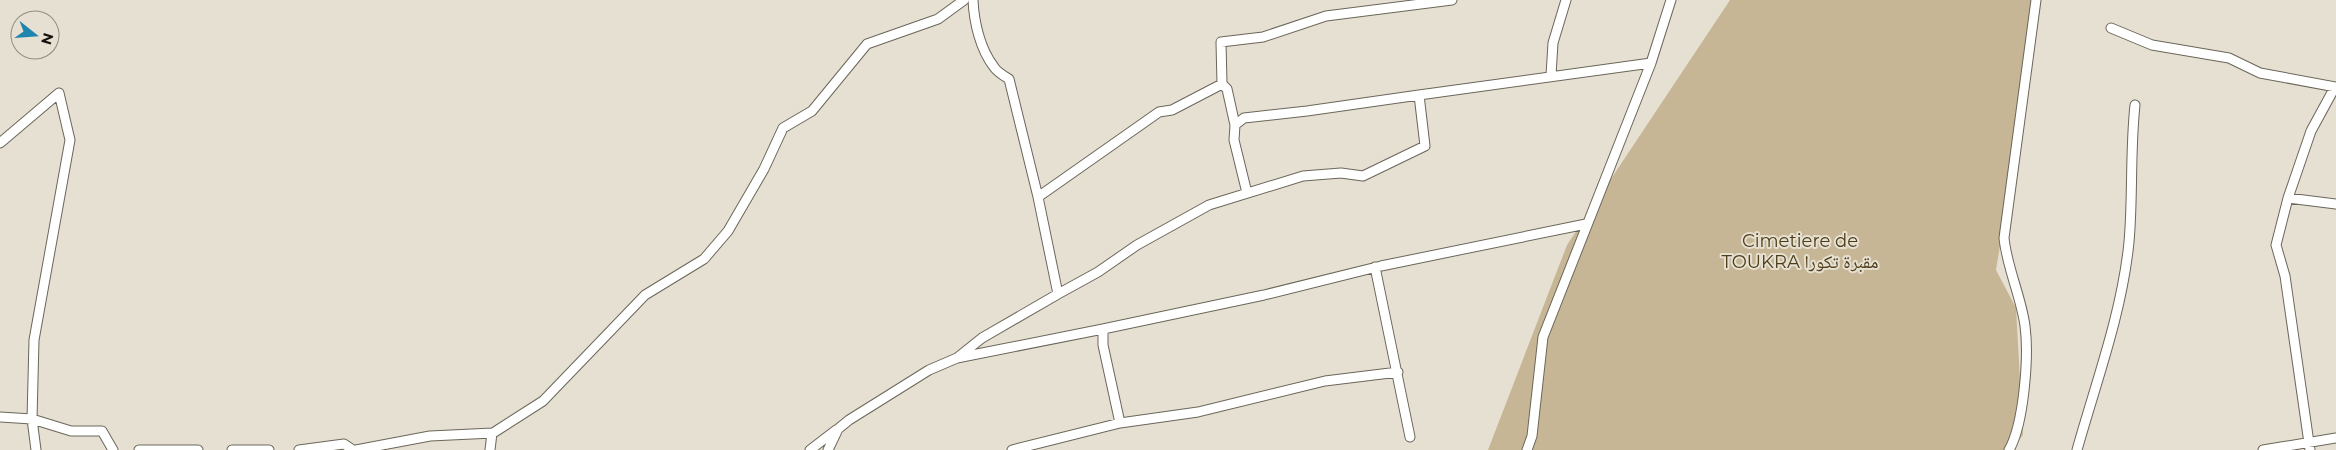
<svg xmlns="http://www.w3.org/2000/svg" width="2336" height="450" viewBox="0 0 2336 450" font-family="Montserrat,'Noto Naskh Arabic',sans-serif">
	<style>
		.green { fill: #c6b695 }
		.lines { fill: none; stroke-linecap: round; stroke-linejoin: round }
		.minor-casing { stroke: #6b665a; stroke-width: 11 }
		.minor { stroke: #fff; stroke-width: 9 }
		.labels { text-anchor: middle; dominant-baseline: central; stroke-width: 4; stroke-linejoin: round; paint-order: stroke }
		.park-label { font-size: 18px; fill: #4e3d17; stroke: #e6e0d2 }
	</style>
	<rect width="100%" height="100%" fill="#e6e0d2"/>
	<path class="green" d="M1730,0H2041L1996,270L2016,308L2023,435L2010,450H1488L1567,245Z"/>
	<g class="lines">
		<defs>
			<path id="minor" d="M973,0C974,22 980,49 994,67C997,72 1004,76 1009,79L1038,197
				M2111,28L2152,45L2229,58L2260,73L2336,87
				M1551,75L1553,43L1566,0
				M1222,84L1227,89L1235,125
				M0,143L59,93L70,140L34,340L32,419L36,450
				M1247,193L1234,140L1235,125L1244,118L1307,111L1419,95
				M2288,198L2336,204
				M1375,267L1410,437
				M1058,294L1098,272L1137,245L1209,205L1303,176L1341,173L1363,176L1425,146L1419,95L1651,63L1671,0
				M957,358L982,338L1058,294L1038,197L1159,112L1172,110L1222,84L1221,42L1263,37L1326,16L1452,0
				M0,417L32,419L71,431H102L113,450
				M1120,423L1103,345V329L1264,295L1381,266L1586,224
				M139,450H198
				M232,450H269
				M299,450L344,444L353,450
				M356,450L430,436L493,433L543,401L645,295L704,259L728,231L764,169L783,128L812,111L867,44L938,19L964,0
				M490,450L492,433
				M810,450L836,430
				M828,450L838,429L849,420L929,370L957,358L1103,329
				M1012,450L1120,423L1198,412L1325,381L1398,372
				M1527,450L1532,436L1543,337L1651,63
				M2009,450C2024,424 2029,356 2025,326C2021,296 2007,268 2004,238L2036,0
				M2077,450C2096,382 2122,313 2129,242C2133,197 2130,151 2135,105
				M2263,450L2336,438
				M2310,450L2285,276L2276,245L2288,198L2311,131L2335,87"/>
		</defs>
		<use href="#minor" class="minor-casing"/>
		<use href="#minor" class="minor"/>
	</g>
	<g class="labels">
		<g class="park-label">
			<text x="1800" y="241">Cimetiere de<tspan x="1800" dy="21">TOUKRA مقبرة تكورا</tspan></text>
		</g>
	</g>
	<g transform="translate(35 35) rotate(107)"><circle r="24" fill="#e6e0d2" stroke="#928e83"/>
	<path d="M0-4L9 19L0 12L-9 19Z" fill="#1e85ae"/>
	<text y="-8" font-size="14" font-weight="bold" text-anchor="middle" fill="#14120d">N</text>
	</g>
</svg>
